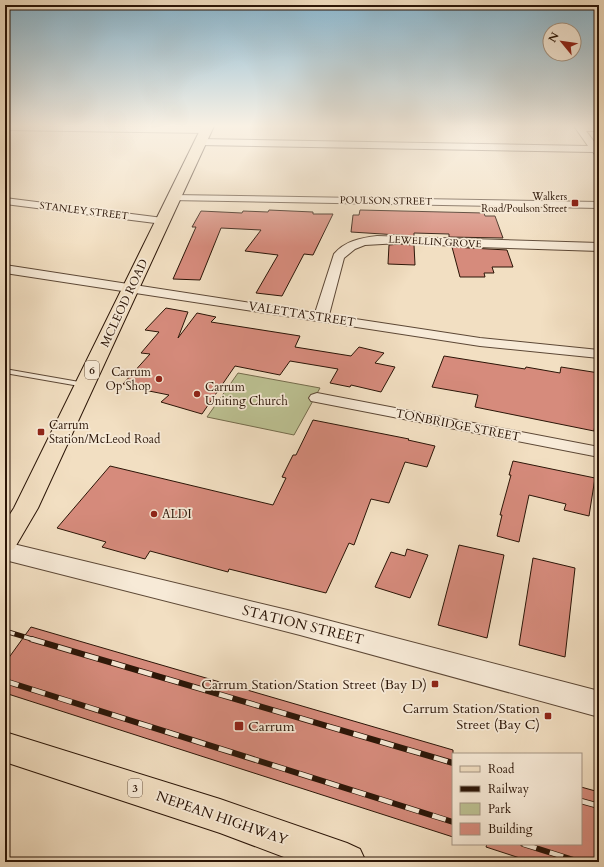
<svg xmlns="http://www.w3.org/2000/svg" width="604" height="867" viewBox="0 0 604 867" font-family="Cardo,serif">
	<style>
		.green { fill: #bcc192; stroke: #746b4c }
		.building { fill: #d68b7c; stroke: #2b1507 }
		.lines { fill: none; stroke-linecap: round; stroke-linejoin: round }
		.service-casing { stroke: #5d4836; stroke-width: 2 }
		.minor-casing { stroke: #5d4836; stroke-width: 2 }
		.tertiary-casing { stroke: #5d4836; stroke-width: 2 }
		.primary-casing { stroke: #2b1507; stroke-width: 2 }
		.trunk-casing { stroke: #2b1507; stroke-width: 2 }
		.service { fill: #f7ead7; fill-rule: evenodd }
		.minor { fill: #f7ead7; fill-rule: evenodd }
		.tertiary { fill: #f7ead7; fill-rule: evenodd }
		.primary { fill: #f2dfc2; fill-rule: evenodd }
		.trunk { fill: #f2dfc2; fill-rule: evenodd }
		.rail-far1-casing { stroke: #2b1507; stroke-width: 5 }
		.rail-casing { stroke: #2b1507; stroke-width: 6 }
		.rail-far1 { stroke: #f7ead7; stroke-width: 3.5; stroke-dasharray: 10; stroke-linecap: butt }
		.rail { stroke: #f7ead7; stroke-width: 4.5; stroke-dasharray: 14; stroke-linecap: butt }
		.poi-dot { fill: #8f2418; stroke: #f7ead7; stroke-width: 1.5 }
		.labels { text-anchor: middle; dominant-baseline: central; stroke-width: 3.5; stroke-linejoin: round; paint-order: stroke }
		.far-poi-label { font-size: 10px; fill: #2b1507; stroke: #f7ead7; text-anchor: end }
		.far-street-label { font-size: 10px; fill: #2b1507; stroke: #f7ead7 }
		.shield { fill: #f7ead7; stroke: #685545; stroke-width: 1 }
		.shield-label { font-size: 11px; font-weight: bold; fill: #2b1507 }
		.street-label { font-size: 12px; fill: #2b1507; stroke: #f7ead7 }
		.poi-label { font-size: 12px; fill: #2b1507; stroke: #f7ead7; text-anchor: start }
		.near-street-label { font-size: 14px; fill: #2b1507; stroke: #f7ead7 }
		.near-poi-label { font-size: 14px; fill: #2b1507; stroke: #f7ead7; text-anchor: end }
	</style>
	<rect width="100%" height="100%" fill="#f2dfc2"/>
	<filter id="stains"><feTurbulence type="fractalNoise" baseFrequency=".005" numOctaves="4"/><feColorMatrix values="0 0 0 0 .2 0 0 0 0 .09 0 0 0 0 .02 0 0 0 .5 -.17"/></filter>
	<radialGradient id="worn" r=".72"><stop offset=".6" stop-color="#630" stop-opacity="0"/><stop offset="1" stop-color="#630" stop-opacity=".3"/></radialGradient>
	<path class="green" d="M238,373L320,388L294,435L207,417Z"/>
	<path class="building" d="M269,210L313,212V214H333L313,255L304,254L282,296L256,293L278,255L245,251L261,230L221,228L200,280L173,279L196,227H192L201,211L242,213L243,211L268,212Z
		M360,210L484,213L485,216H495L503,238L449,237V234L414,233V236L351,232L353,215H359Z
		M400,244L414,245L415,265L388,264L389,245Z
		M452,247L507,250L513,267H492L494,273H484L485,277H460Z
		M166,308L188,312L178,338L197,313L216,317L211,322L300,336L295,347L351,356L359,347L384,353L375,363L395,367L381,392L351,385L350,387L330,383L338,369L290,361L280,375L235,366L202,414L161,402L169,395L144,390L147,388L123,384L150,354L141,353L159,332L145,330Z
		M444,356L525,369L526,367L560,373L561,367L599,373L596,406H598L594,431L475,407L478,395L432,387Z
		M313,420L409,439L408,440L435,446L427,467L405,462L389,503L371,499L354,545L349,543L326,593L229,569L228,572L150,551L145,559L102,547L106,542L57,528L110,466L273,505L286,478L282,477L293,455H296Z
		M513,461L595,478L589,516L564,510L566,504L529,495L519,542L497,536L502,515H500L511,475H509Z
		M459,545L504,555L487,638L438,625Z
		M407,549L428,555L410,598L375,587L391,552L405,556Z
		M533,558L575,568L565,657L519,645Z
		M31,627L453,750V837L5,693V663Z
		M581,787L599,792V862H532L486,847L487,844H581Z"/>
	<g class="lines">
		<defs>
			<path id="service" d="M5,369L85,383L89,385L85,387L5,373Z"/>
			<path id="minor" d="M5,126L206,127L210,130L206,133L5,130Z
				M574,126H599V131H586L599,148V157L596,156L593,152L200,145L196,142L200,139L588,146Z
				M174,195L599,202V208L170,200L169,198Z
				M5,198L163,218L169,221L163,224L5,204Z
				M377,236L599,243V251L476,247L400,243L365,245L355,249L344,258L329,315L480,338L599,350V358L480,346L5,273V265L315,313L334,254C345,241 360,238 377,236Z
				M317,393L599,447V457L311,401L309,398L311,395Z"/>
			<path id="tertiary" d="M5,542L300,613L599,691V717L300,635L5,560Z"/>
			<path id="primary" d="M202,126H214L38,508L14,549L5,552V522L14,508Z"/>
			<path id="trunk" d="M5,732L220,799L347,843L360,849L366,862H297L220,833L5,762Z"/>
		</defs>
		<use href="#service" class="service-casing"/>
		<use href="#minor" class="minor-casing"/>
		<use href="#tertiary" class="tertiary-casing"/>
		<use href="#primary" class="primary-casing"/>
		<use href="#trunk" class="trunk-casing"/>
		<use href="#service" class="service"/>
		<use href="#minor" class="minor"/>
		<use href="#tertiary" class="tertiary"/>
		<use href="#primary" class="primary"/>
		<use href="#trunk" class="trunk"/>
		<defs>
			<path id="rail-far1" d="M5,631L35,640"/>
			<path id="rail" d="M31,639L453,763
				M5,681L453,822
				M581,801L599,806
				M523,844L580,862"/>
		</defs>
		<use href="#rail-far1" class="rail-far1-casing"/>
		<use href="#rail" class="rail-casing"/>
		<use href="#rail-far1" class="rail-far1"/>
		<use href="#rail" class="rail"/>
	</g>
	<linearGradient id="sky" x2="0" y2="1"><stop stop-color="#89b8d2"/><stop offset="0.51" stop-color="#f9f1e4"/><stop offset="1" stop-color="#f9f1e4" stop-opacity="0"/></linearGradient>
	<rect width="604" height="247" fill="url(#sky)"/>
	<g class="poi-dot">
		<rect x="571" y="199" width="8" height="8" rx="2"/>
		<circle cx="159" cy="379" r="4"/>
		<circle cx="197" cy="394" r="4"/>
		<rect x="37" y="428" width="8" height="8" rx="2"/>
		<circle cx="154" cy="514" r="4"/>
		<rect x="431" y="680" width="8" height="8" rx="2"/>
		<rect x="544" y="712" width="8" height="8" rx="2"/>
		<rect x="234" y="721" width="10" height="10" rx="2"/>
	</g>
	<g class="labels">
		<g class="far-poi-label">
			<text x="567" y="197">Walkers<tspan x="567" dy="12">Road/Poulson Street</tspan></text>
		</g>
		<g class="far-street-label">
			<text transform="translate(386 201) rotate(1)">POULSON STREET</text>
			<text transform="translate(84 211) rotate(7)">STANLEY STREET</text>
			<text transform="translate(435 242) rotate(3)">LEWELLIN GROVE</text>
		</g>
		<g class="shield">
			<rect x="85" y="361" width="14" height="18" rx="3"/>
			<rect x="128" y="779" width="14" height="18" rx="3"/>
		</g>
		<g class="shield-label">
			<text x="92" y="370">6</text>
			<text x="135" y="788">3</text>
		</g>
		<g class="street-label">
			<text transform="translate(124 303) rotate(-65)">MCLEOD ROAD</text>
			<text transform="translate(302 314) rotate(9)">VALETTA STREET</text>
			<text transform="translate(458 425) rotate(11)">TONBRIDGE STREET</text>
		</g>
		<g class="poi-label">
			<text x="151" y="372" text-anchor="end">Carrum<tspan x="151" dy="14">Op Shop</tspan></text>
			<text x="205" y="387">Carrum<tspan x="205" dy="14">Uniting Church</tspan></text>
			<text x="49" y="425">Carrum<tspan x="49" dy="14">Station/McLeod Road</tspan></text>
			<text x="162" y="514">ALDI</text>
		</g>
		<g class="near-street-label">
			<text transform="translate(303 625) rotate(14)">STATION STREET</text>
			<text transform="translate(222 818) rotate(19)">NEPEAN HIGHWAY</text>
		</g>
		<g class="near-poi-label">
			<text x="427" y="684">Carrum Station/Station Street (Bay D)</text>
			<text x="540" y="708">Carrum Station/Station<tspan x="540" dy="16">Street (Bay C)</tspan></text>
			<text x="248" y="726" text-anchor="start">Carrum</text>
		</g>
	</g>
	<rect width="604" height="867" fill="none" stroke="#f2dfc2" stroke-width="20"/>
	<rect x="6" y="6" width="592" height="855" fill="none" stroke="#2b1507" stroke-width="2"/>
	<rect x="10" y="10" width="584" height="847" fill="none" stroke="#2b1507"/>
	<rect x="452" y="753" width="130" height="92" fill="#f7ead7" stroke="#a59584"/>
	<rect x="460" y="766" width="20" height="6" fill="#f2dfc2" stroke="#a59584"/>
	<text x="488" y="773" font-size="12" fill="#2b1507">Road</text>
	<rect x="460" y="786" width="20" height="6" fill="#2b1507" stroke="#a59584"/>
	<text x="488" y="793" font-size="12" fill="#2b1507">Railway</text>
	<rect x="460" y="803" width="20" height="12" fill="#bcc192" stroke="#a59584"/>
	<text x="488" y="813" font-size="12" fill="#2b1507">Park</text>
	<rect x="460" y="823" width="20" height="12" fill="#d68b7c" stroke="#a59584"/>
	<text x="488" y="833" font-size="12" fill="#2b1507">Building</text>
	<g transform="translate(562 42) rotate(299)"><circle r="19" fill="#f7ead7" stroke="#a59584"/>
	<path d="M0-3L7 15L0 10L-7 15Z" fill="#8f2418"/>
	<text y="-6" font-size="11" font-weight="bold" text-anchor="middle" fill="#2b1507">N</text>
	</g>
	<rect width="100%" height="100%" filter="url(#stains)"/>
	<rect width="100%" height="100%" fill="url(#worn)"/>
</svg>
